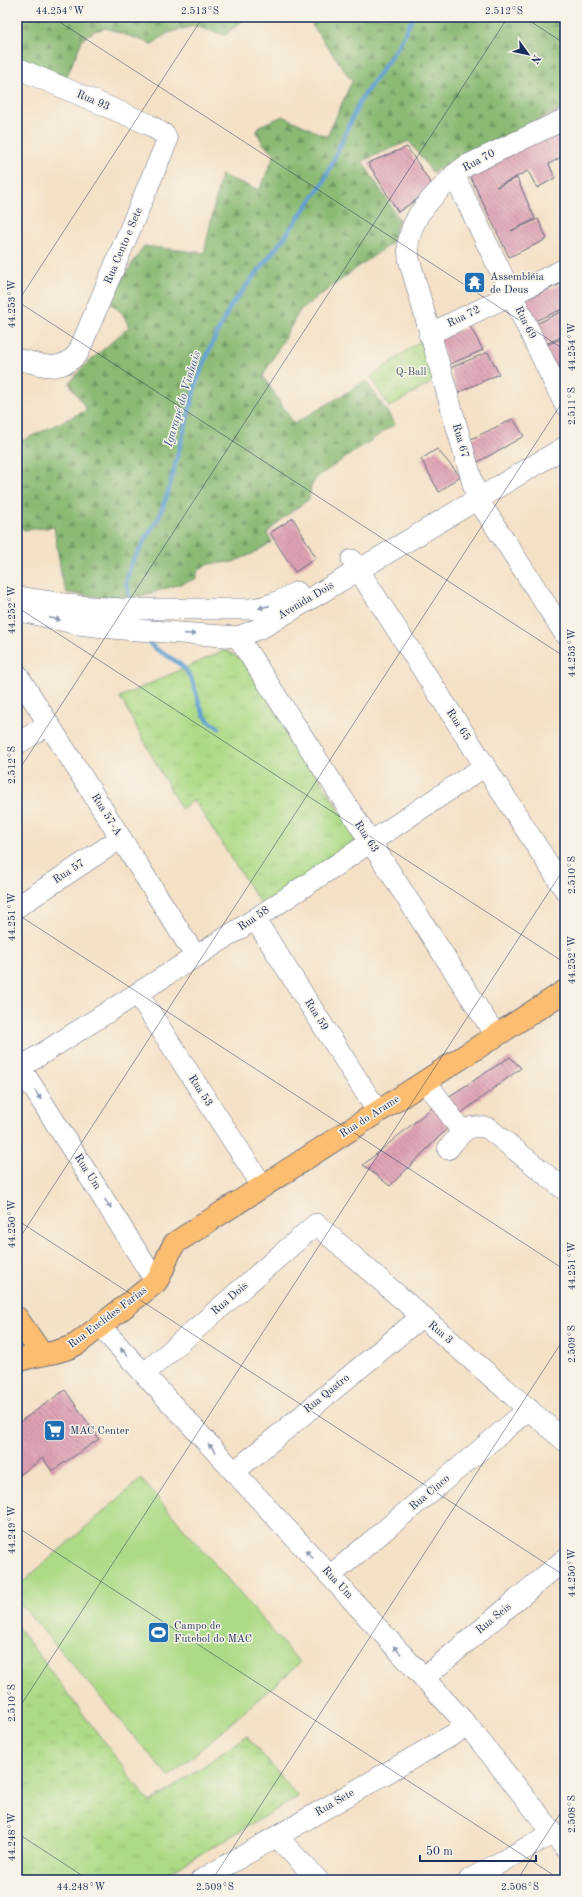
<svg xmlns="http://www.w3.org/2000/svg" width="582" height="1897" viewBox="0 0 582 1897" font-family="'Old Standard TT',serif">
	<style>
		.grass { fill: url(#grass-tufts); stroke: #648472 }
		.forest { fill: url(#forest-firs); stroke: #527468 }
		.park { fill: url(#park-crowns); stroke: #648472 }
		.pitch { fill: #adda86; stroke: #648472 }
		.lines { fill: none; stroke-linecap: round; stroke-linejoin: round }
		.stream { stroke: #619fd3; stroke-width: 4.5 }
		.building { fill: url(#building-back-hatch) }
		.minor-casing { stroke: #676d82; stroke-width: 22 }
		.major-casing { stroke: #676d82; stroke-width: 24 }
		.minor { stroke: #fff; stroke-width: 21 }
		.major { stroke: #fcbd6f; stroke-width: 22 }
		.oneway { fill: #8d97ae }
		.ticks { fill: none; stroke: #1b2f5e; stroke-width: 1; stroke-opacity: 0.45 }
		.labels { text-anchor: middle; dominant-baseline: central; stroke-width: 3; stroke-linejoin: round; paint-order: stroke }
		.street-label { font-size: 11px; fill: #1b2f5e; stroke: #f7f3e8 }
		.poi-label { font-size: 11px; fill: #1b2f5e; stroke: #f7f3e8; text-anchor: start }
		.park-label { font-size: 11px; fill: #405a68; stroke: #f7f3e8 }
		.water-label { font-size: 12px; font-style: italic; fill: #345687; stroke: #f7f3e8 }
		.neatline { fill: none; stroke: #1b2f5e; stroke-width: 1.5 }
		.ticks-label { font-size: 10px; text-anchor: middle; fill: #1b2f5e }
	</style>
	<defs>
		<pattern id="grass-tufts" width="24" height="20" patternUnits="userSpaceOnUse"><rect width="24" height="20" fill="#adda86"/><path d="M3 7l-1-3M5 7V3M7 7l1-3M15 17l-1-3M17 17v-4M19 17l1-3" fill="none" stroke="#94bb76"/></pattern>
		<pattern id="forest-firs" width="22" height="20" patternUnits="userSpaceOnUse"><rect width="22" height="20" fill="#8aba73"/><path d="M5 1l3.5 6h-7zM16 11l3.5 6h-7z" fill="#709862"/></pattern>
		<pattern id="park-crowns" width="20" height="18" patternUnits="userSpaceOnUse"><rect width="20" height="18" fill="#adda86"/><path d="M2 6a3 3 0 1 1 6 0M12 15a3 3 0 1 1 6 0" fill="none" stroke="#94bb76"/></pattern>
		<pattern id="building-back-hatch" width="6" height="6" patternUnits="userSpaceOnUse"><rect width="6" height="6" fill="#dfa2b4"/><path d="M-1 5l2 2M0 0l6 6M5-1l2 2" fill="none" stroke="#b48496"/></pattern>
	</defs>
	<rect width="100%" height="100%" fill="#f7f3e8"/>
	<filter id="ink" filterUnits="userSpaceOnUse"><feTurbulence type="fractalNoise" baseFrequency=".025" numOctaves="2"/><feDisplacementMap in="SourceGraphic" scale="8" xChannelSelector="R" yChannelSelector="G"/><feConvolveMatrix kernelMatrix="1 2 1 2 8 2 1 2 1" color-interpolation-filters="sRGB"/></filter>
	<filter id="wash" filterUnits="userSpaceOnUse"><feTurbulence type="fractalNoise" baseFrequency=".012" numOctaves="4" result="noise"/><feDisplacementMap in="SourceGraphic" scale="16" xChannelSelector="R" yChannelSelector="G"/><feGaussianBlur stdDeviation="0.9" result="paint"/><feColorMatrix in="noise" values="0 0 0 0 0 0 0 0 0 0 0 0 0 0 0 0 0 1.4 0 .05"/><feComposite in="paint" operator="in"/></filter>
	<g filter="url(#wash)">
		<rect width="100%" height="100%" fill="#f4e1c6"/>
		<path class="grass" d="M225,650L242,660L355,834L352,846L262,906L194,800L181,809L120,697Z
			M17,1626L150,1803L247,1736L298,1797L156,1880H17Z"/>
		<path class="forest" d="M17,17H247L225,35L194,26L168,33L152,44L106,28L94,31L82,40L66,79L17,58Z
			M317,17H565V107L432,172L409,141L362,161L399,219L391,243L300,310L263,376L294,424L366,381L395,424L317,477L311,486L309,499L283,518L267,533L272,542L252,554L233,562L208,564L198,570L196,579L142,596L101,597L67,593L62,579L54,527L24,530L17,522V443L87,410L69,383L83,367L129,327L123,314L108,301L144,246L204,253L221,175L259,190L275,154L263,144L257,132L259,126L283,116L327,137L352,81L312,25Z"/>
		<path class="park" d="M424,338L434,381L389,407L371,377Z"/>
		<path class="pitch" d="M141,1479L300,1663L169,1777L17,1600V1587Z"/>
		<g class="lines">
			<path class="stream" d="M131,604L126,582L132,562L159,517L168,492L197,381L210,348L230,307L284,238L323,183L360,101L399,45L413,17
				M144,636C152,651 170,655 182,666C199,682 194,703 207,719C210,723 216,725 219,728"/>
		</g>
		<g id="blocks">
			<path class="building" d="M565,124V155L549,164L555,178L537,188L528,171L496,187L517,178L535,219L511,231L538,219L547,239L509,257L467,170Z
				M407,147L434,188L398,212L368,163Z
				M565,282V308L530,323L520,302Z
				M565,310V335L541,346L532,326Z
				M470,326L483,350L448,365L439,339Z
				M565,337V385L542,347Z
				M488,352L499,374L457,393L450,368Z
				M513,419L524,436L478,462L469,440Z
				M437,449L460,476L439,492L421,459Z
				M293,518L316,558L295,572L270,533Z
				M510,1057L521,1068L460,1114L448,1097Z
				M433,1107L449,1127L390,1186L363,1165Z
				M65,1390L99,1439L52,1471L43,1458L17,1477V1424Z"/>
		</g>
	</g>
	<g filter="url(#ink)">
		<use href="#blocks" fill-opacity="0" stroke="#676d82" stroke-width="1"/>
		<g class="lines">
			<defs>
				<path id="minor" d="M17,68L148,124L165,135L167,141L78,353C59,375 42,364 17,359
					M565,119L466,166L454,175L431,199L419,214L412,228L408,243L409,259L477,498L565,634
					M454,175L565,405
					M429,334L565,269
					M352,560L565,890
					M17,597L77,606L122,609H249C267,608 281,601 297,592
					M17,610L78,624L122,629L238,637L263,627L565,447
					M238,637L496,1036
					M17,674L196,957
					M17,744L49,724
					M17,907L121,838
					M255,919L378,1112
					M138,994L263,1187
					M17,1062L156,1282
					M21,1067L255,919L485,766
					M426,1081L462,1132
					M448,1149C461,1133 466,1123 488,1128L565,1190
					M100,1326L468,1726L565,1848
					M144,1374L316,1224L565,1441
					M234,1472L421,1317
					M330,1576L529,1409
					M424,1678L565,1559
					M277,1837L318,1880
					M201,1880L468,1726
					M469,1880L553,1833"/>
				<path id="major" d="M17,1318L41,1353
					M17,1361C37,1354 59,1354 77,1344L156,1282C165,1270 166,1255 175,1243L565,991"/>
			</defs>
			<use href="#minor" class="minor-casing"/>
			<use href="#major" class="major-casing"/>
			<use href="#minor" class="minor"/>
			<use href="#major" class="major"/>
		</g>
		<defs><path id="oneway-solid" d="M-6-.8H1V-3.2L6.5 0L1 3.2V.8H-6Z"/></defs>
		<g class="oneway">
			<use href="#oneway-solid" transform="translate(264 607) rotate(167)"/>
			<use href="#oneway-solid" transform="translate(55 619) rotate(13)"/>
			<use href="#oneway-solid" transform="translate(190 634) rotate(4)"/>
			<use href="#oneway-solid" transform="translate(38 1095) rotate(57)"/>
			<use href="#oneway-solid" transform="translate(108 1204) rotate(57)"/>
			<use href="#oneway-solid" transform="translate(124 1352) rotate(-132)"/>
			<use href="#oneway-solid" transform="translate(212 1448) rotate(-133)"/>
			<use href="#oneway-solid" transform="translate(309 1554) rotate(-133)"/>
			<use href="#oneway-solid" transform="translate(397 1650) rotate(-133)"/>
		</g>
	</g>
	<path class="ticks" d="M52,17L565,350M524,17L565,44M17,301L565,657M17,303L203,17M17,607L565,963M17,773L508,17M17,914L565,1270M17,1220L565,1576M17,1242L565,398M17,1527L561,1880M17,1711L565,867M17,1833L89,1880M212,1880L565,1337M517,1880L565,1806"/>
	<defs>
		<symbol id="temple-square" viewBox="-11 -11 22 22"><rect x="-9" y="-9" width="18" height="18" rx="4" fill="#1f6fb2" stroke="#f7f3e8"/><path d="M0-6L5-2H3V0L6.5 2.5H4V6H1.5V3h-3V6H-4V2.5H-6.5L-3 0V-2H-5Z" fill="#fff"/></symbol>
		<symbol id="supermarket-square" viewBox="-11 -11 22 22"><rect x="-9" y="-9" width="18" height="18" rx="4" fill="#1f6fb2" stroke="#f7f3e8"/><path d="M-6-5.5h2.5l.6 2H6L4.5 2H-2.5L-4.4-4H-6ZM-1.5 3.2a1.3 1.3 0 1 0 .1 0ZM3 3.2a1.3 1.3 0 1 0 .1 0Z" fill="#fff"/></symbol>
		<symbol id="stadium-square" viewBox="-11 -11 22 22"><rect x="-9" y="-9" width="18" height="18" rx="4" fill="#1f6fb2" stroke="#f7f3e8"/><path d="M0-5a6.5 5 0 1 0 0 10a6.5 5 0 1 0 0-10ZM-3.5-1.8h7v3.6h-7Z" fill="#fff"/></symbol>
	</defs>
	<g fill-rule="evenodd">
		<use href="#temple-square" x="462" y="270" width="25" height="25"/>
		<use href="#supermarket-square" x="42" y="1418" width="25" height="25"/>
		<use href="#stadium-square" x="146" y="1620" width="25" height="25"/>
	</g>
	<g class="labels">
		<g class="street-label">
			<text transform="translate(93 101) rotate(23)">Rua 93</text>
			<text transform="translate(479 161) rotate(-28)">Rua 70</text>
			<text transform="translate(124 246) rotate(-67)">Rua Cento e Sete</text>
			<text transform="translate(464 317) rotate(-26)">Rua 72</text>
			<text transform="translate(525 323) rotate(64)">Rua 69</text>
			<text transform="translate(460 441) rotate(74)">Rua 67</text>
			<text transform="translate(306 601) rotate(-31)">Avenida Dois</text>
			<text transform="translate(458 725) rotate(57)">Rua 65</text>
			<text transform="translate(106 815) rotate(58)">Rua 57-A</text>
			<text transform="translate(366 837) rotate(57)">Rua 63</text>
			<text transform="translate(69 872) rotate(-33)">Rua 57</text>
			<text transform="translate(254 919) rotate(-34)">Rua 58</text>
			<text transform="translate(316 1015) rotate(58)">Rua 59</text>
			<text transform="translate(200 1091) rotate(57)">Rua 53</text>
			<text transform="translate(370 1117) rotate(-33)">Rua do Arame</text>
			<text transform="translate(87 1172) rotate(57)">Rua Um</text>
			<text transform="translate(230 1299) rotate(-41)">Rua Dois</text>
			<text transform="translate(108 1318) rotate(-37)">Rua Euclídes Farias</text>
			<text transform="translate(440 1333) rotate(40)">Rua 3</text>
			<text transform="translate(327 1394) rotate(-39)">Rua Quatro</text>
			<text transform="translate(430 1493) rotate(-40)">Rua Cinco</text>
			<text transform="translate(337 1583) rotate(47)">Rua Um</text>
			<text transform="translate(494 1619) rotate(-40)">Rua Seis</text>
			<text transform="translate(335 1803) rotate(-30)">Rua Sete</text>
		</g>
		<g class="poi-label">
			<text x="490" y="277">Assembléia<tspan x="490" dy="13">de Deus</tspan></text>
			<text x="70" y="1431">MAC Center</text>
			<text x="174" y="1626">Campo de<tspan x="174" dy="13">Futebol do MAC</tspan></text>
		</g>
		<g class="park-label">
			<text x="411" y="372">Q-Ball</text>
		</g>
		<g class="water-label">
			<text transform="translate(183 399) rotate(-73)">Igarapé do Vinhais</text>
		</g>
	</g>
	<rect width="582" height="1897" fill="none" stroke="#f7f3e8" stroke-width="44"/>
	<g transform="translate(528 54) rotate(123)" stroke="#f7f3e8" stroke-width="3" paint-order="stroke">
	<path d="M0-3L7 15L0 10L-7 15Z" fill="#1b2f5e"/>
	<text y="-6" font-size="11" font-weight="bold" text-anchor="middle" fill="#1b2f5e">N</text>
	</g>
	<path d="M420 1855v6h116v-6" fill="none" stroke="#1b2f5e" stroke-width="2"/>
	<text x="426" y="1855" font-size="12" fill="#1b2f5e" stroke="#f7f3e8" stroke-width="3" paint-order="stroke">50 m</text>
	<rect x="22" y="22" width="538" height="1853" class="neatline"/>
	<g class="ticks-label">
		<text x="60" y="14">44.254°W</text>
		<text x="200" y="14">2.513°S</text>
		<text x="504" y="14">2.512°S</text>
		<text transform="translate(11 304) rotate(-90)" y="4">44.253°W</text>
		<text transform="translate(571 347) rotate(-90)" y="4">44.254°W</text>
		<text transform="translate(571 406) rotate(-90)" y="4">2.511°S</text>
		<text transform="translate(11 610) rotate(-90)" y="4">44.252°W</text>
		<text transform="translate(571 653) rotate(-90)" y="4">44.253°W</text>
		<text transform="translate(11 765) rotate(-90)" y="4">2.512°S</text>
		<text transform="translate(571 875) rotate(-90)" y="4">2.510°S</text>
		<text transform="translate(11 917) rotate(-90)" y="4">44.251°W</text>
		<text transform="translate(571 960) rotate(-90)" y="4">44.252°W</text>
		<text transform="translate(11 1224) rotate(-90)" y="4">44.250°W</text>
		<text transform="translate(571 1266) rotate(-90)" y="4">44.251°W</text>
		<text transform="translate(571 1344) rotate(-90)" y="4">2.509°S</text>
		<text transform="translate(11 1530) rotate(-90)" y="4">44.249°W</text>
		<text transform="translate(571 1573) rotate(-90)" y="4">44.250°W</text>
		<text transform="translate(11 1703) rotate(-90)" y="4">2.510°S</text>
		<text transform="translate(571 1814) rotate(-90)" y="4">2.508°S</text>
		<text transform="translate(11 1837) rotate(-90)" y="4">44.248°W</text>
		<text x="81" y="1890">44.248°W</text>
		<text x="215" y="1890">2.509°S</text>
		<text x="520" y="1890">2.508°S</text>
	</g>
</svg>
